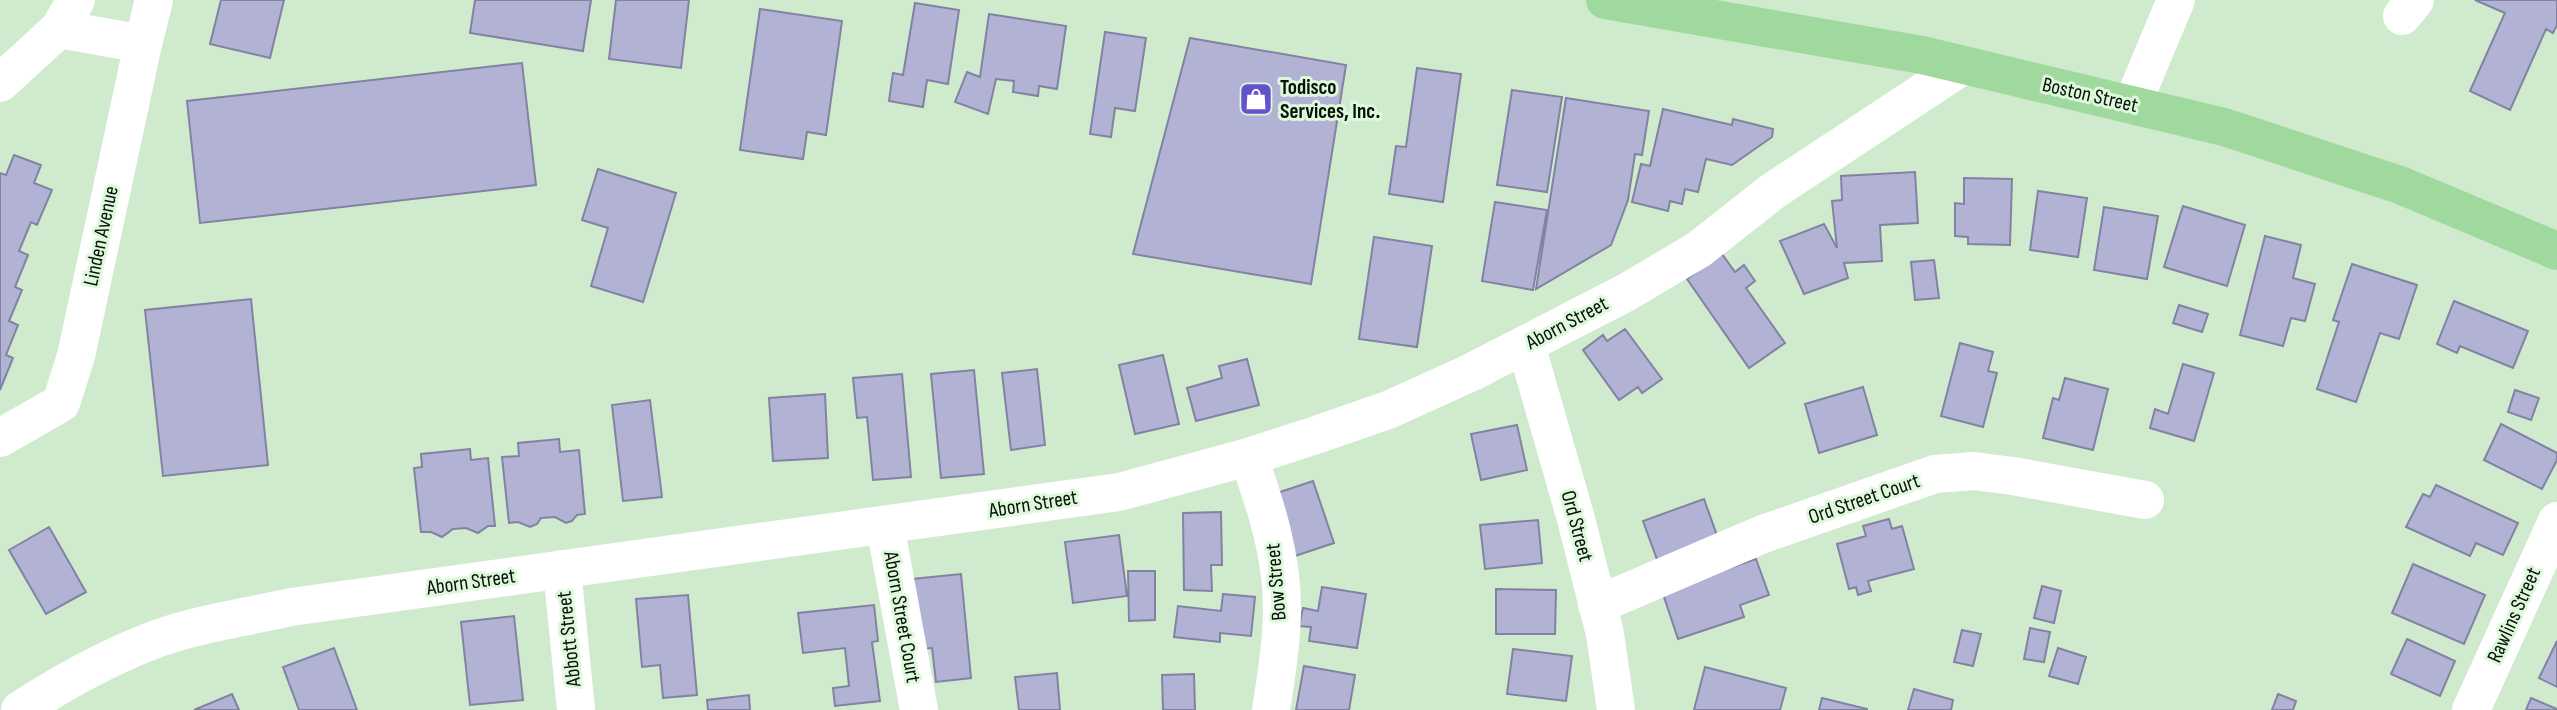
<svg xmlns="http://www.w3.org/2000/svg" width="2557" height="710" viewBox="0 0 2557 710" font-family="'Sofia Sans Condensed',sans-serif">
	<style>
		.building { fill: #b2b3d4; stroke: #8282a2; stroke-width: 2 }
		.lines { fill: none; stroke-linecap: round; stroke-linejoin: round }
		.minor { stroke: #fff; stroke-width: 38 }
		.major { stroke: #9fd99d; stroke-width: 38 }
		.labels { text-anchor: middle; dominant-baseline: central; stroke-width: 6; stroke-linejoin: round; paint-order: stroke }
		.poi-label { font-size: 21px; font-weight: bold; fill: #071007; stroke: #ddf8db; text-anchor: start }
		.street-label { font-size: 21px; fill: #071007; stroke: #ddf8db }
	</style>
	<rect width="100%" height="100%" fill="#d0eace"/>
	<path class="building" d="M221,0H284L270,58L210,44Z
		M475,0H591L583,51L470,33Z
		M616,0H689L681,68L609,59Z
		M2475,0H2557V25L2553,33L2546,29L2510,110L2470,91L2505,13Z
		M915,3L959,10L948,84L927,80L923,107L889,101L893,73L903,75Z
		M760,9L842,21L826,135L807,132L803,159L740,150Z
		M989,14L1066,26L1057,89L1039,86L1038,96L1013,92L1014,81L996,79L988,114L955,102L967,72L980,77Z
		M1105,32L1146,38L1135,111L1115,108L1111,137L1090,134Z
		M1190,38L1346,65L1311,284L1133,254Z
		M522,63L536,185L200,223L187,101Z
		M1417,68L1461,74L1443,202L1389,194L1396,146L1406,147Z
		M1512,90L1562,97L1547,192L1497,185Z
		M1566,98L1649,111L1642,155L1635,154L1628,200L1611,245L1536,289Z
		M1663,109L1732,125L1733,119L1773,129L1772,137L1732,165L1706,159L1698,192L1685,189L1682,204L1670,201L1668,211L1632,202L1641,164L1650,166Z
		M14,155L41,165L34,183L52,190L37,225L31,222L19,251L28,255L15,287L22,290L9,321L18,325L6,355L13,358L0,390V173L6,175Z
		M598,169L676,193L643,302L591,286L608,228L582,220Z
		M1915,172L1918,223L1880,225L1882,261L1844,263L1848,278L1804,294L1780,241L1824,224L1837,248L1832,201L1842,200L1841,176Z
		M1964,178L2012,179L2010,245L1968,244V237L1955,236V203L1964,204Z
		M2038,191L2087,198L2078,257L2030,250Z
		M1495,202L1547,210L1533,290L1482,281Z
		M2183,206L2245,225L2227,286L2164,267Z
		M2104,207L2158,216L2147,279L2094,270Z
		M2265,236L2301,245L2293,278L2315,284L2305,321L2291,318L2283,346L2240,335Z
		M1374,237L1432,246L1417,347L1359,339Z
		M1722,254L1735,272L1744,265L1755,281L1746,288L1785,343L1749,368L1687,279Z
		M1934,260L1939,298L1915,300L1911,262Z
		M2352,264L2417,285L2399,339L2380,333L2356,402L2317,389L2339,322L2333,320Z
		M251,299L268,465L163,476L145,310Z
		M2454,301L2528,331L2513,368L2460,346L2457,353L2437,344Z
		M2179,305L2208,314L2202,332L2173,323Z
		M1625,329L1662,379L1642,393L1638,387L1619,400L1583,350L1603,335L1607,341Z
		M1960,343L1993,352L1988,371L1997,373L1983,427L1941,416Z
		M1163,355L1179,424L1135,434L1119,365Z
		M1247,359L1259,405L1196,421L1187,388L1222,378L1219,366Z
		M2183,364L2214,373L2194,441L2150,428L2155,409L2168,414Z
		M1037,369L1045,445L1011,450L1002,373Z
		M974,370L984,474L941,478L931,374Z
		M902,374L911,477L873,480L867,417L857,418L853,378Z
		M2065,378L2108,389L2093,450L2043,438L2053,398L2059,400Z
		M1863,387L1877,435L1819,453L1805,404Z
		M2515,390L2539,398L2531,420L2508,412Z
		M825,394L828,458L773,461L769,398Z
		M650,400L662,497L623,501L612,405Z
		M2501,424L2557,453V460L2542,489L2484,460Z
		M1517,425L1527,470L1481,480L1471,434Z
		M559,439L560,452L579,450L585,514L577,515L572,521L566,523L555,517L541,518L537,524L530,527L518,522L509,523L502,457L519,456L518,443Z
		M470,449L471,460L488,458L495,526H488L478,533L466,528L453,529L442,537L431,532H421L414,468L422,467L421,454Z
		M1313,481L1334,543L1292,557L1271,495Z
		M2436,485L2518,523L2503,555L2476,543L2470,556L2406,527L2423,494L2430,497Z
		M1704,499L1720,544L1659,565L1643,521Z
		M1221,512L1222,565H1211L1212,591L1184,590L1183,513Z
		M1889,519L1892,529L1902,526L1914,569L1868,581L1871,591L1858,595L1856,587L1849,589L1837,544L1866,536L1863,526Z
		M1538,520L1542,563L1485,569L1480,525Z
		M49,527L86,592L46,614L9,550Z
		M1119,535L1127,596L1073,603L1065,542Z
		M1756,559L1769,595L1740,605L1744,617L1678,639L1662,591Z
		M2413,564L2485,595L2464,644L2392,613Z
		M1128,571H1155V620L1129,621Z
		M961,574L971,678L936,682L932,648L919,649L912,579Z
		M2042,586L2061,591L2054,623L2034,618Z
		M1322,587L1366,594L1357,648L1309,641L1311,627L1299,626L1303,608L1318,611Z
		M1496,589L1556,590L1555,634H1496Z
		M1223,594L1255,597L1251,636L1220,633V642L1174,637L1178,606L1221,611Z
		M688,595L697,695L663,698L660,665L642,667L636,599Z
		M874,605L878,641L872,642L880,701L835,706L833,688L849,686L845,648L803,653L798,613Z
		M514,616L523,700L470,705L461,622Z
		M2030,628L2050,632L2044,662L2024,659Z
		M1962,630L1981,634L1973,666L1954,662Z
		M2407,639L2455,661L2440,696L2391,674Z
		M2557,641V687L2539,678Z
		M334,648L357,710H299L283,667Z
		M2058,648L2086,657L2078,684L2049,676Z
		M1513,649L1572,656L1566,701L1507,694Z
		M1304,666L1355,675L1349,710H1296Z
		M1705,667L1786,688L1780,710H1694Z
		M1057,673L1060,710H1019L1015,677Z
		M1194,674L1195,710H1163L1162,675Z
		M1914,689L1953,700L1951,710H1908Z
		M232,694L239,710H194Z
		M2278,694L2296,701L2293,710H2272Z
		M749,695L750,710H708L707,700Z
		M1822,698L1867,709V710H1819Z
		M2531,698L2557,709V710H2526Z"/>
	<g class="lines">
		<path class="minor" d="M2402,16L2415,0
			M59,29L143,44
			M0,83L59,29L76,0
			M2132,105L2176,0
			M1526,345L1576,519L1605,634L1616,710
			M0,438L61,403L76,356L143,44L154,0
			M1248,457C1266,505 1282,556 1282,608C1282,642 1276,677 1271,710
			M885,525L919,710
			M562,569L576,710
			M1597,605L1763,534L1935,474L1974,471L2013,476L2145,500
			M20,710C63,682 110,656 159,638C201,623 247,617 291,607L1119,492L1248,457L1313,436L1388,410L1472,372L1627,292L1698,250L1773,191L1964,65
			M2471,710L2557,521"/>
		<path class="major" d="M1605,0L1922,55L2224,127L2400,185L2557,251"/>
	</g>
	<defs>
		<symbol id="shop-square" viewBox="-11 -11 22 22"><rect x="-9" y="-9" width="18" height="18" rx="4" fill="#6352cb" stroke="#ddf8db"/><path d="M-5-2.5h2.3a2.7 3.5 0 0 1 5.4 0H5L5.5 6h-11ZM-1.5-2.5h3a1.5 2.3 0 0 0-3 0Z" fill="#fff"/></symbol>
	</defs>
	<g fill-rule="evenodd">
		<use href="#shop-square" x="1237" y="80" width="38" height="38"/>
	</g>
	<g class="labels">
		<g class="poi-label">
			<text x="1280" y="87">Todisco<tspan x="1280" dy="24">Services, Inc.</tspan></text>
		</g>
		<g class="street-label">
			<text transform="translate(2090 95) rotate(13)">Boston Street</text>
			<text transform="translate(101 236) rotate(-78)">Linden Avenue</text>
			<text transform="translate(1567 323) rotate(-28)">Aborn Street</text>
			<text transform="translate(1864 499) rotate(-19)">Ord Street Court</text>
			<text transform="translate(1033 504) rotate(-9)">Aborn Street</text>
			<text transform="translate(1577 526) rotate(75)">Ord Street</text>
			<text transform="translate(471 582) rotate(-8)">Aborn Street</text>
			<text transform="translate(1276 582) rotate(-95)">Bow Street</text>
			<text transform="translate(2514 615) rotate(-66)">Rawlins Street</text>
			<text transform="translate(902 617) rotate(80)">Aborn Street Court</text>
			<text transform="translate(569 639) rotate(-96)">Abbott Street</text>
		</g>
	</g>
</svg>
